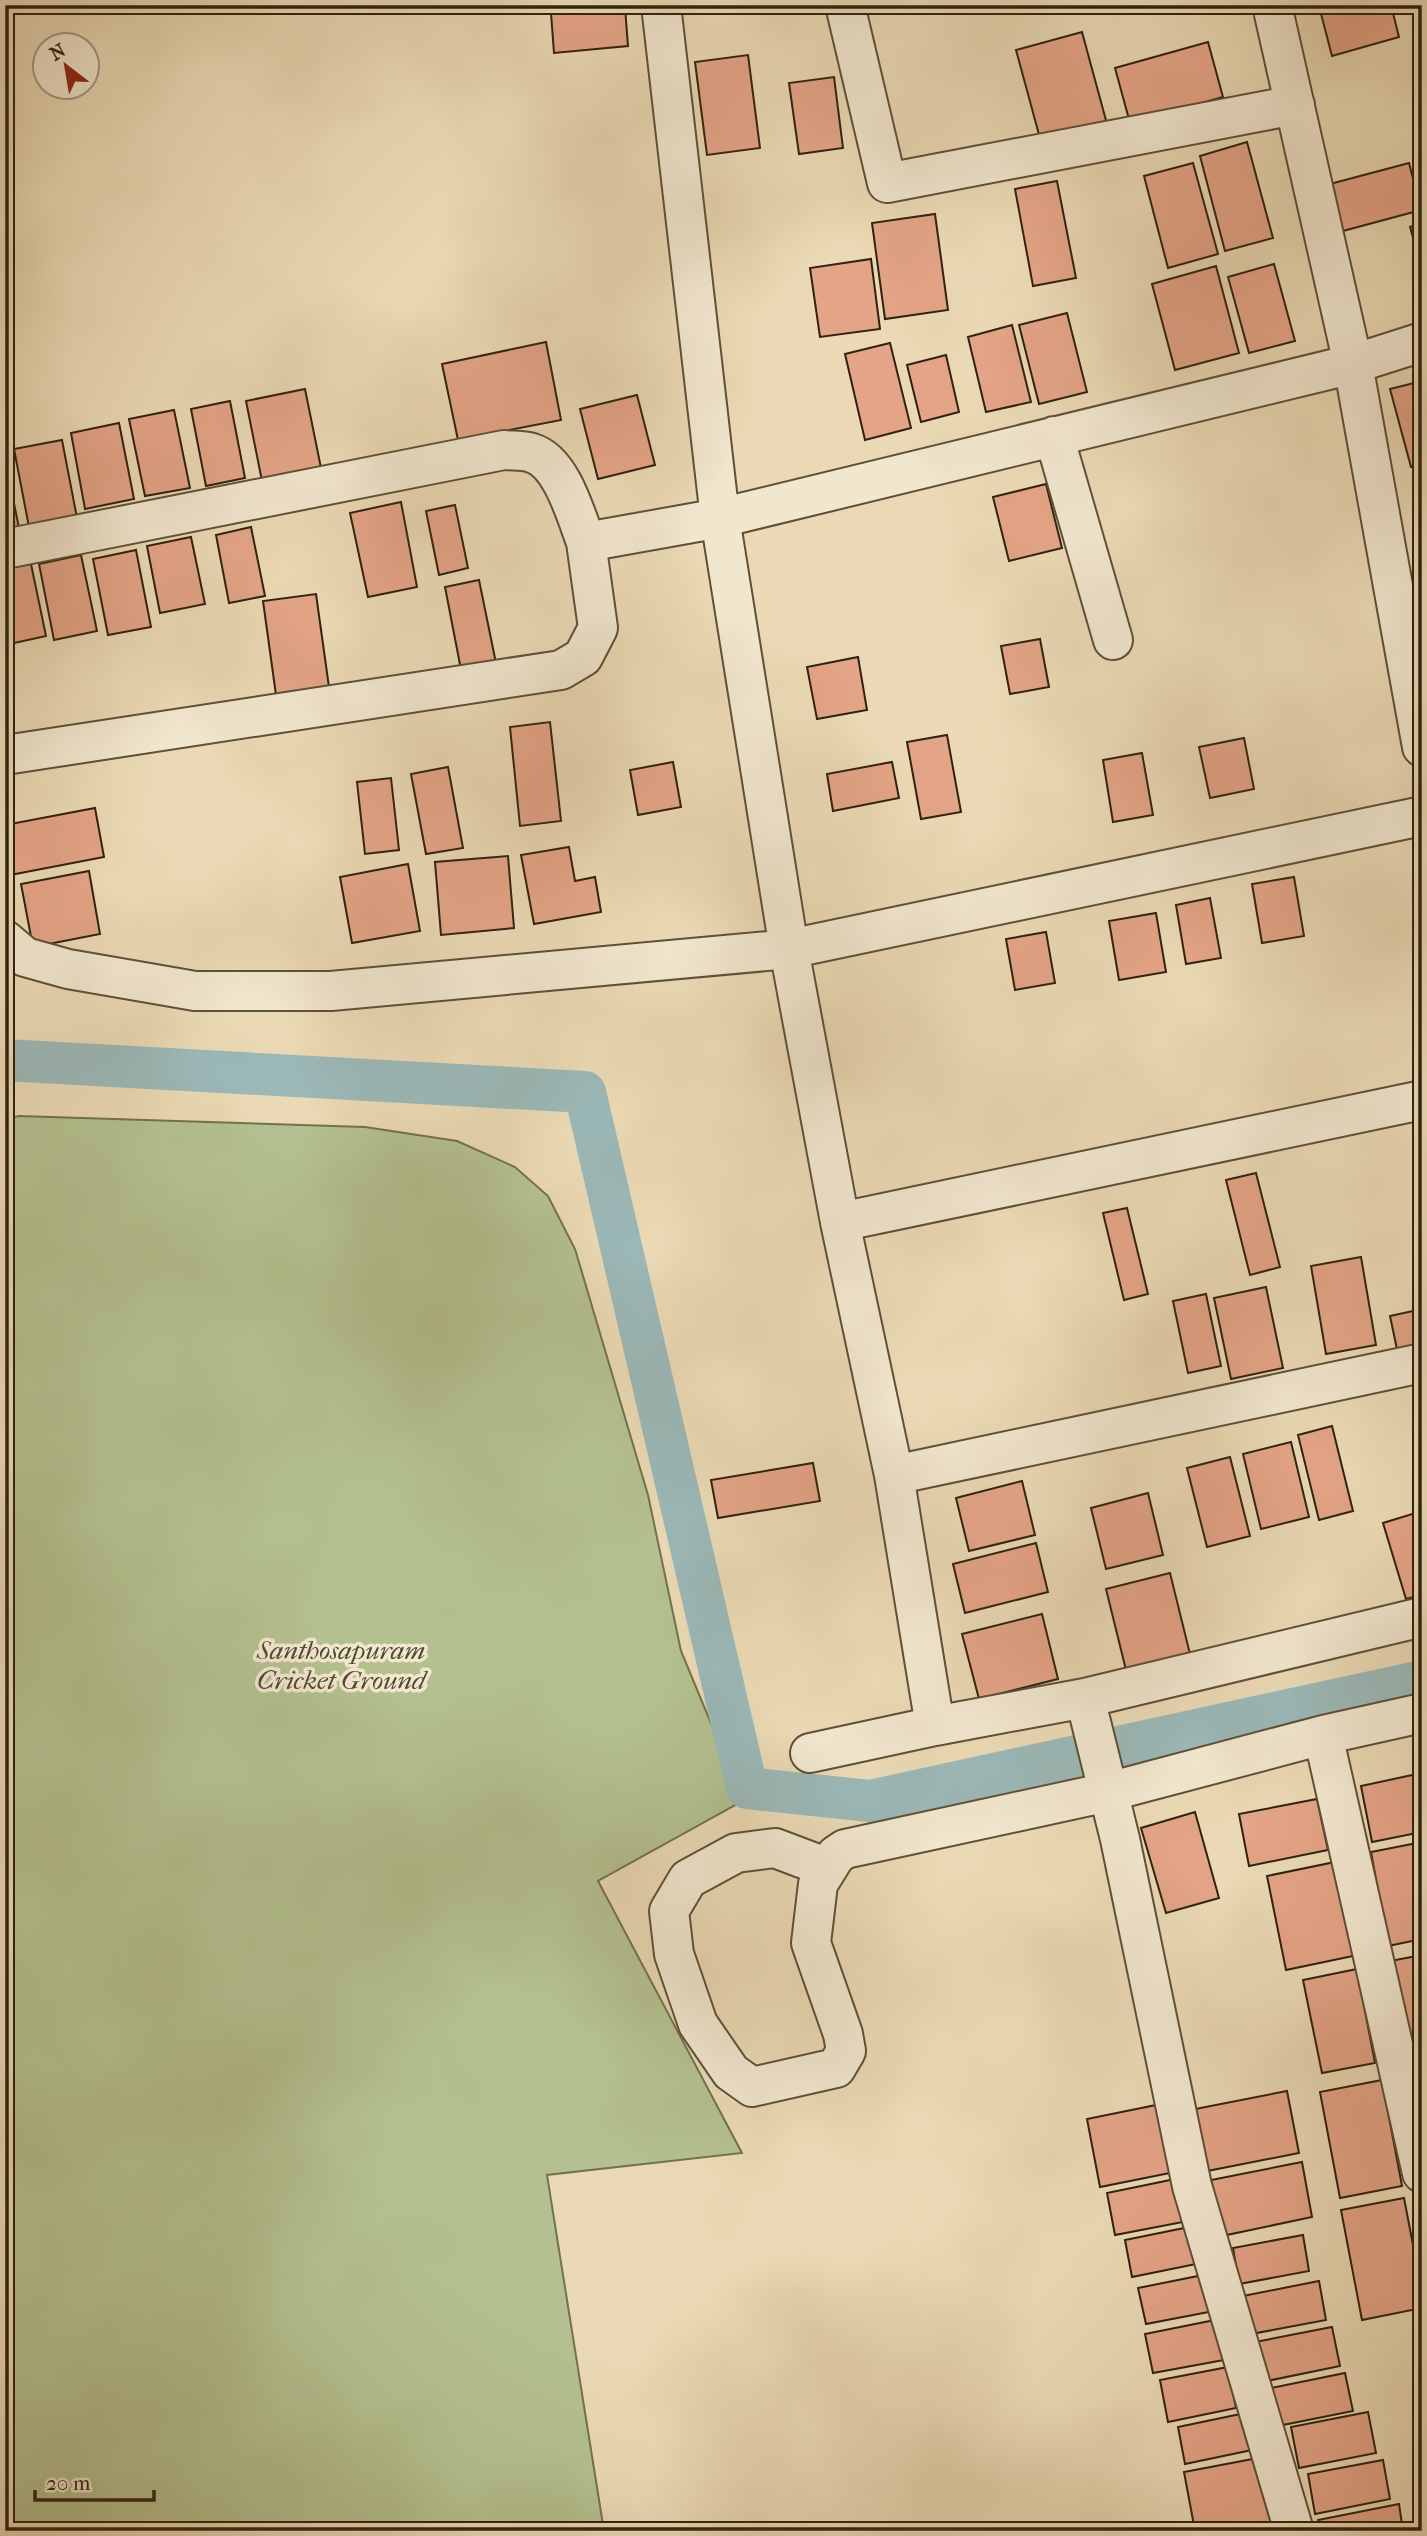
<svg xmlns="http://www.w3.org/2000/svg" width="1427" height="2536" viewBox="0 0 1427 2536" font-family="'IM FELL French Canon',serif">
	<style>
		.green { fill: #b4c08f; stroke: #727150; stroke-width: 2 }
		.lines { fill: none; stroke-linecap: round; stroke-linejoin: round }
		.canal { stroke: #9bb8b7; stroke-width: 42 }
		.building { fill: #e4a487; stroke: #2f2210; stroke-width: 2 }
		.minor-casing { stroke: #5e5039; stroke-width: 42 }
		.minor { stroke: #f1e6ce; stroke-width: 38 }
		.labels { text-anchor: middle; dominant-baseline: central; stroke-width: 7; stroke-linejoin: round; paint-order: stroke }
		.park-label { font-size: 26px; font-style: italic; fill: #504a30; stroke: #f1e6ce }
	</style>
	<rect width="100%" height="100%" fill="#ead9b4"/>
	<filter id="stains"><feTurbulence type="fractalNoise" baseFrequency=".00286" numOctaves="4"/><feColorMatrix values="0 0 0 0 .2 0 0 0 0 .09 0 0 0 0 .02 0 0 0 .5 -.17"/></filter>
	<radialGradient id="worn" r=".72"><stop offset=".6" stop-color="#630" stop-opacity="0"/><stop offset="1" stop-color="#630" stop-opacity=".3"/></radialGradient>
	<path class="green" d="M19,1116L365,1127L457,1141L515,1167L548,1196L575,1249L648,1495L681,1651L727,1762L746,1799L598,1881L742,2153L547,2175L604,2531H5V1119Z"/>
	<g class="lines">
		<path class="canal" d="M5,1060L585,1092L747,1788L870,1801L1422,1681"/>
	</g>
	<path class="building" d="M1336,5H1391L1399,37L1332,56L1320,10Z
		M625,7L628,46L554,53L551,13Z
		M1082,32L1107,124L1041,142L1016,50Z
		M1208,42L1223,97L1130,123L1115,68Z
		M748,55L760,148L707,155L695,62Z
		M834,77L843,148L799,154L789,83Z
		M1247,142L1273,238L1225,251L1200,156Z
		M1193,163L1218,254L1168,268L1144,176Z
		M1409,163L1421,210L1343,231L1330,184Z
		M1057,181L1076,278L1033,286L1015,189Z
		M935,214L948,310L885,319L872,223Z
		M1422,223V269L1410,227Z
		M871,259L880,329L820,337L810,268Z
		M1274,264L1295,341L1249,353L1228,277Z
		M1216,266L1239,353L1175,370L1152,284Z
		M1067,313L1087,392L1039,404L1019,325Z
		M1012,325L1031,402L986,412L968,337Z
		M546,342L561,420L458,440L442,364Z
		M890,343L911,428L865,440L845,354Z
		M946,355L959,412L921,422L907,365Z
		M1422,381V464L1411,467L1390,389Z
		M305,389L321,468L262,481L246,401Z
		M637,395L655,465L598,479L580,409Z
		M230,401L245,478L206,486L191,409Z
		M174,410L190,488L145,496L129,419Z
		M119,423L134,499L85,509L71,433Z
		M62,440L77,518L29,527L14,449Z
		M5,459L19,528L5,531Z
		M1046,484L1062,548L1009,561L993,497Z
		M401,502L417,587L368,597L350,513Z
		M455,505L468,568L439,575L426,511Z
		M251,527L265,596L229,603L216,535Z
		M191,537L205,604L160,613L147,546Z
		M136,550L151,627L108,635L93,559Z
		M81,555L97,631L54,640L39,564Z
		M31,564L46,636L5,645V569Z
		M479,580L498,673L463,680L445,587Z
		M316,594L329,687L276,695L263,601Z
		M1040,639L1049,687L1010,694L1001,646Z
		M858,657L867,710L817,719L807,667Z
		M550,722L561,821L520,826L510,727Z
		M947,735L961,812L921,819L907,742Z
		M1244,738L1254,789L1210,798L1199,747Z
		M1142,753L1153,815L1113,822L1103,760Z
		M673,762L681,807L638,815L630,770Z
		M892,762L899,798L833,811L827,774Z
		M448,767L463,848L426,854L411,774Z
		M391,778L399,850L365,854L357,782Z
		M95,808L104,857L5,876V825Z
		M569,847L575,881L595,877L601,912L534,924L521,855Z
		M508,856L514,928L441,935L435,862Z
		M408,864L420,931L352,943L340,877Z
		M89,871L100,934L33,947L21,884Z
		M1294,877L1304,936L1262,943L1252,884Z
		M1210,898L1221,958L1186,964L1176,905Z
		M1156,913L1166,972L1119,980L1109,921Z
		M1046,932L1055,983L1015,990L1006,939Z
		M1256,1173L1280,1267L1250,1275L1226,1180Z
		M1127,1208L1148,1294L1124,1300L1103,1213Z
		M1361,1257L1376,1345L1326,1354L1311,1266Z
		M1266,1287L1283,1368L1231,1379L1214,1298Z
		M1206,1294L1221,1366L1188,1373L1173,1301Z
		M1422,1309V1349L1398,1354L1390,1316Z
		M1332,1426L1353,1511L1319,1520L1298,1435Z
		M1291,1442L1309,1517L1261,1529L1243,1454Z
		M1230,1457L1250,1536L1207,1547L1187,1468Z
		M813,1463L820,1501L718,1518L711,1480Z
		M1022,1481L1035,1535L969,1551L956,1498Z
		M1148,1493L1163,1555L1106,1569L1091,1508Z
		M1422,1511V1595L1406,1599L1383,1523Z
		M1036,1543L1048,1592L965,1613L953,1564Z
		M1170,1573L1190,1654L1126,1670L1106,1589Z
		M1042,1614L1058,1679L979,1699L962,1634Z
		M1417,1774L1422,1797V1832L1372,1842L1361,1786Z
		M1317,1799L1328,1850L1249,1866L1239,1814Z
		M1195,1812L1219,1898L1166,1913L1141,1828Z
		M1422,1842V1939L1388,1946L1371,1852Z
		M1335,1862L1353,1956L1286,1970L1267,1876Z
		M1422,1955V2057L1405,2060L1385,1962Z
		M1357,1969L1375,2063L1322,2073L1303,1980Z
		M1382,2080L1402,2186L1340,2198L1320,2092Z
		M1287,2091L1299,2153L1197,2173L1185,2111Z
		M1161,2104L1175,2172L1100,2187L1087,2119Z
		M1302,2162L1312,2217L1222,2236L1211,2180Z
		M1180,2178L1188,2221L1115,2235L1107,2193Z
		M1404,2198L1422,2292V2308L1362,2320L1341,2210Z
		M1194,2226L1201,2263L1132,2277L1125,2240Z
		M1303,2235L1309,2271L1239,2284L1233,2248Z
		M1208,2274L1214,2311L1146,2324L1138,2288Z
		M1319,2281L1326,2320L1246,2335L1238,2297Z
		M1215,2320L1224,2360L1153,2373L1145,2334Z
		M1332,2327L1340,2366L1262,2382L1255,2342Z
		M1228,2367L1236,2408L1168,2422L1160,2380Z
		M1345,2373L1353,2411L1278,2426L1271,2388Z
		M1250,2412L1257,2449L1185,2464L1178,2427Z
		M1368,2412L1376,2453L1299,2468L1291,2427Z
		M1258,2458L1271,2523L1235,2531H1195L1184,2472Z
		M1383,2460L1390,2499L1315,2514L1308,2474Z
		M1399,2504L1403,2531H1320L1318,2520Z"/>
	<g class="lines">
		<defs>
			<path id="minor" d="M661,5L720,518L789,949L840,1222L894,1475L1422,1363
				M845,5L887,183L1295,105
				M1272,5L1353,364L1422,747
				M1054,436L1113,640
				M5,549L504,450C513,451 524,450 532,453C562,462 576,516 586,542
				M5,755L561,670L583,657L598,628L586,542L720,518L1353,364L1422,342
				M5,940L25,957L68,969L195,991H331L789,949L1422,816
				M840,1222L1422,1100
				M894,1475L935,1726
				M1085,1698L1120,1839L1192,2186L1294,2531
				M1323,1735L1422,2173
				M810,1753L935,1726L1085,1698L1422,1617
				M828,1868L775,1848L736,1853L688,1879L669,1911L674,1954L698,2024L731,2072L752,2087L836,2068L846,2051L843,2034L811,1943L818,1884L836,1855L845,1849L1108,1792L1323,1735L1422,1713"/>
		</defs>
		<use href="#minor" class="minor-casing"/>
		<use href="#minor" class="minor"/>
	</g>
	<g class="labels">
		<g class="park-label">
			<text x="341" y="1650">Santhosapuram<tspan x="341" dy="30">Cricket Ground</tspan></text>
		</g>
	</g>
	<rect width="1427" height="2536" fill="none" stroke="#ead9b4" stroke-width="28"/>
	<rect x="7" y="7" width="1413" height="2522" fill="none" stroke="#2f2210" stroke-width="3.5"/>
	<rect x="14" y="14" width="1399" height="2508" fill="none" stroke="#2f2210" stroke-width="2"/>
	<g transform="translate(66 66) rotate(329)"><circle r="33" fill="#f1e6ce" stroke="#a39882" stroke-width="2"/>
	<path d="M0-5L12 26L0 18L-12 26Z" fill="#8f2418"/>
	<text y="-10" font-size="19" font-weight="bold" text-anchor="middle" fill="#2f2210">N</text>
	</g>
	<path d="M35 2490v10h119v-10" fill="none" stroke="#2f2210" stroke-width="3.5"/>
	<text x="46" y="2490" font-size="21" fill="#2f2210" stroke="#f1e6ce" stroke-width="5" paint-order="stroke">20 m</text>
	<rect width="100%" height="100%" filter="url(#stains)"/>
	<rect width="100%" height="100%" fill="url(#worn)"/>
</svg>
